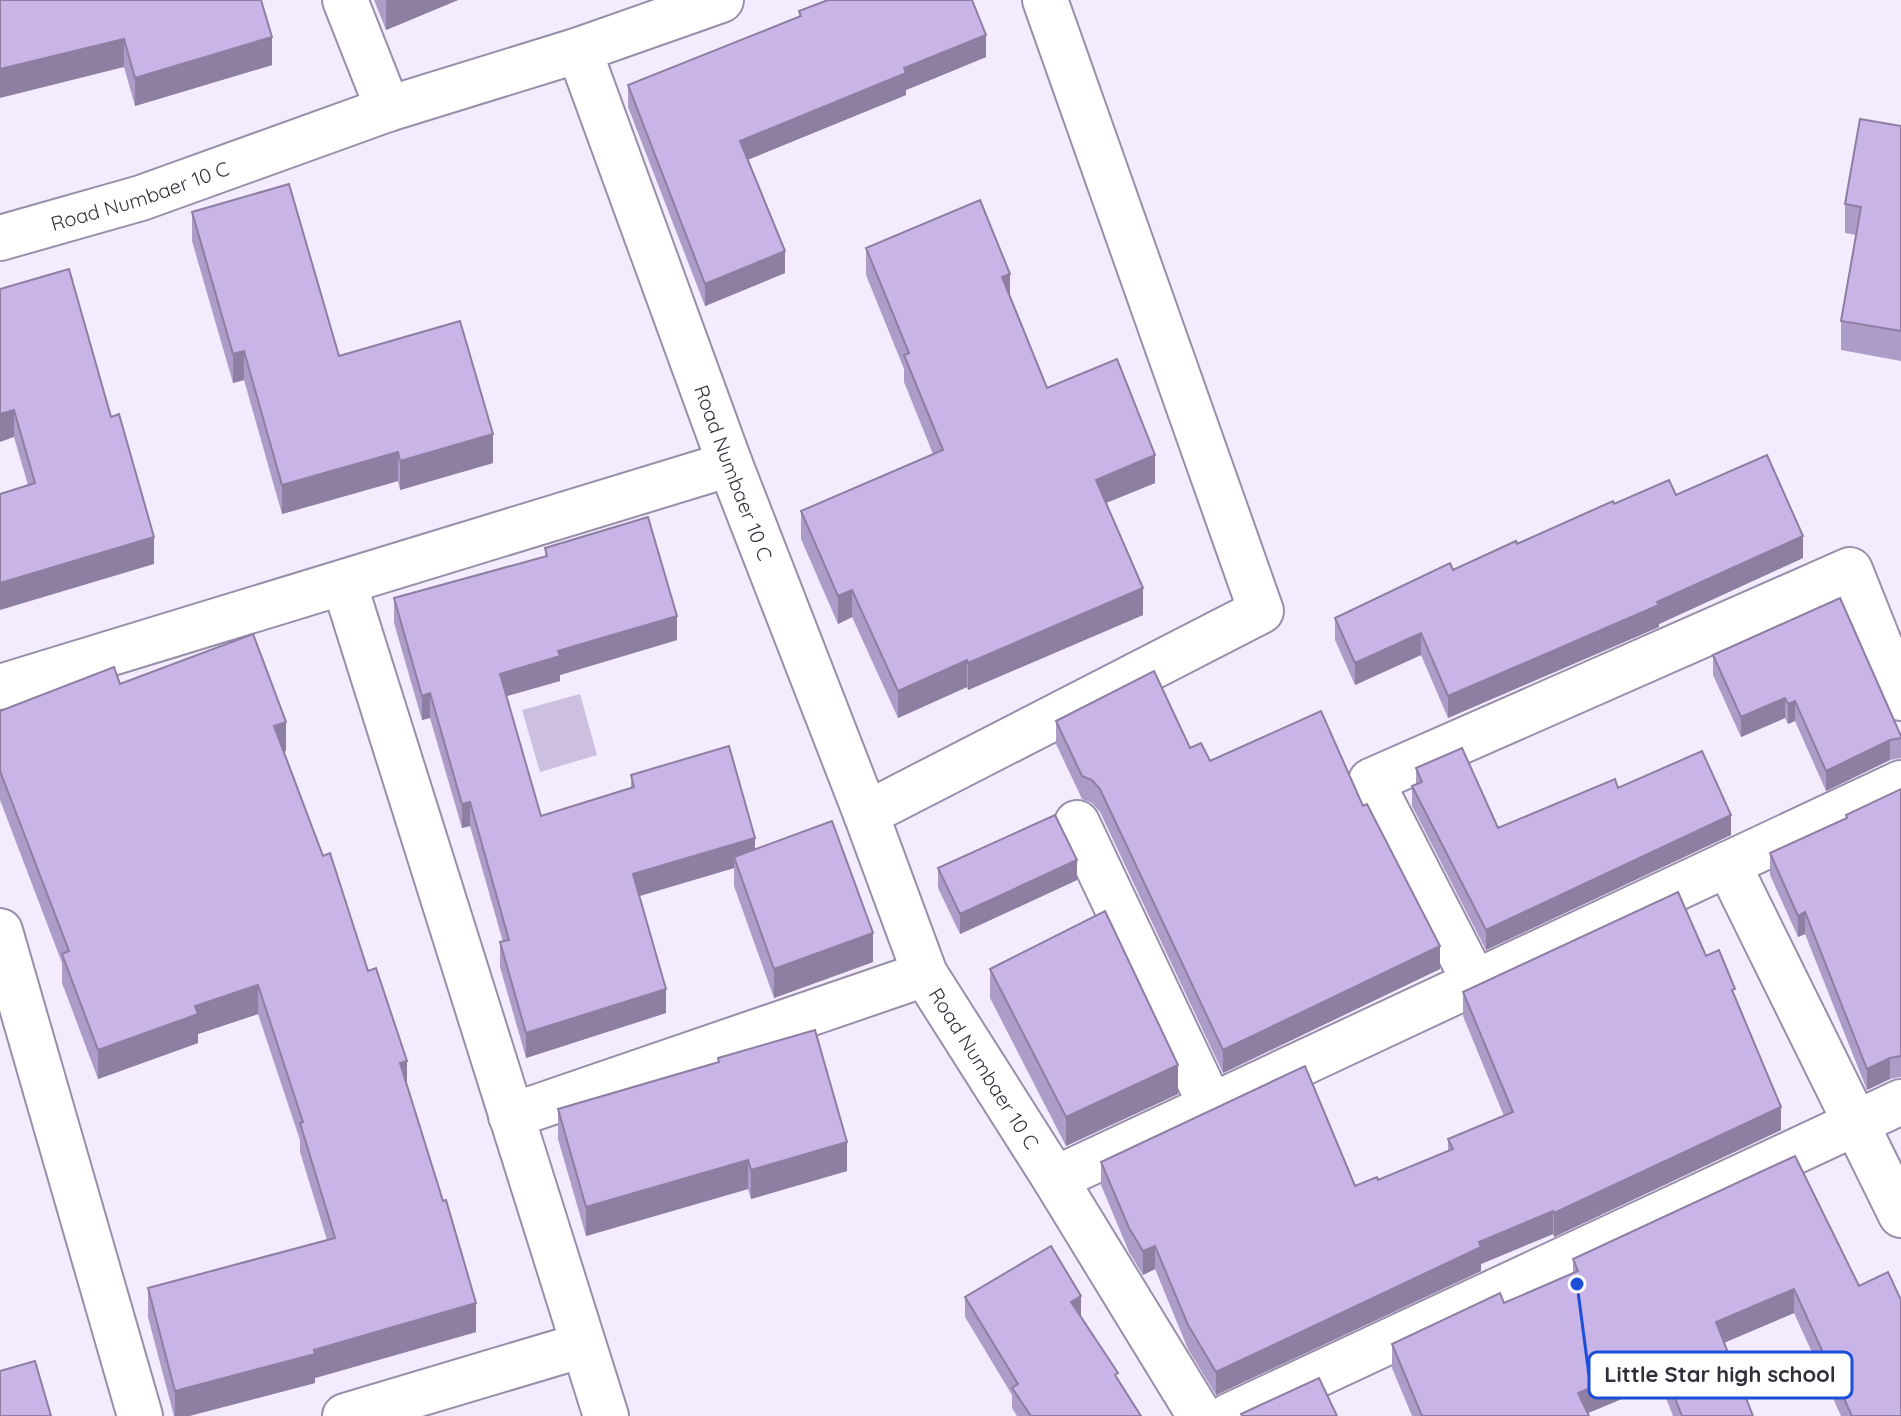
<svg xmlns="http://www.w3.org/2000/svg" width="1901" height="1416" viewBox="0 0 1901 1416" font-family="Quicksand,sans-serif">
	<style>
		.park { fill: #cdbfe0 }
		.lines { fill: none; stroke-linecap: round; stroke-linejoin: round }
		.minor-casing { stroke: #998eaa; stroke-width: 48 }
		.minor { stroke: #fff; stroke-width: 44 }
		.wall { fill: #ad9bc8 }
		.shaded-wall { fill: #8d7ea2 }
		.building { fill: #c9b4e8; stroke: #8d7ea2; stroke-width: 2 }
		.labels { text-anchor: middle; dominant-baseline: central; stroke-width: 8; stroke-linejoin: round; paint-order: stroke }
		.street-label { font-size: 20px; fill: #332f3a; stroke: #fff }
		.leader { fill: none; stroke: #1d4ed8; stroke-width: 3 }
		.callout-dot { fill: #1d4ed8; stroke: #fff; stroke-width: 3 }
		.callout { fill: #fff; stroke: #1d4ed8; stroke-width: 3 }
		.callout-label { font-size: 22px; text-anchor: middle; font-weight: bold; fill: #332f3a }
	</style>
	<rect width="100%" height="100%" fill="#f3ecfe"/>
	<path class="park" d="M580,694L597,755L540,772L522,710Z"/>
	<g class="lines">
		<defs>
			<g id="minor">
				<path d="M345,0L388,109"/>
				<path id="s1" d="M579,50L730,464L866,814L925,974L1055,1179L1200,1416"/>
				<path id="s2" d="M0,238L141,198L388,109L579,50L721,0"/>
				<path d="M344,583L606,1416"/>
				<path d="M0,687L730,464"/>
				<path d="M866,814L1261,611L1045,0"/>
				<path d="M1077,823L1211,1106"/>
				<path d="M1728,864L1901,1215"/>
				<path d="M0,931L140,1416"/>
				<path d="M1475,983L1371,781L1850,570L1901,698"/>
				<path d="M511,1116L925,974"/>
				<path d="M1055,1179L1901,783"/>
				<path d="M345,1416L583,1345"/>
				<path d="M1229,1416L1901,1102"/>
			</g>
		</defs>
		<use href="#minor" class="minor-casing"/>
		<use href="#minor" class="minor"/>
	</g>
	<path class="wall" d="M0,0L272,65L135,106L124,67Z
		M374,0H458L386,30Z
		M799,11L986,57L906,90V95L747,160L785,273L705,306L628,107V85L799,17Z
		M1901,126V361L1841,350V321L1856,235L1845,233V204Z
		M192,212L339,356L493,463L400,490L398,481L282,514L244,380L233,383L192,241Z
		M866,248L1010,298L1047,388L1155,483L1106,503L1143,615L968,690L967,687L898,718L852,617L838,624L801,539V511L933,454L904,382V369L866,275Z
		M0,289L154,564L28,485L14,437Z
		M1676,495L1803,558L1659,624V627L1448,718L1421,655L1355,685L1335,640V618L1614,504Z
		M545,548L677,640L560,675V681L506,696L541,816L631,789V775L755,850L873,962L774,998L734,886V868L639,896L666,1013L526,1058L500,967V942H503L470,826L462,828L430,718L422,720L394,623V598L545,557Z
		M1713,655L1901,736V758L1890,760L1826,791L1795,721L1788,724L1785,718L1741,737L1713,675Z
		M120,684L286,751L283,752L407,1087L476,1332L315,1378V1383L189,1416H174L148,1317V1288L327,1240L300,1152V1140L258,1014L198,1034V1043L98,1079L62,983V963L0,800V711Z
		M1056,721L1190,748L1210,761L1363,806L1440,969L1223,1073L1100,812L1092,803L1082,799L1056,744Z
		M1416,768L1498,828L1731,835L1486,950L1412,806V786L1416,784Z
		M1901,789V1077L1890,1079L1867,1090L1805,934L1798,937L1770,875V853L1846,818V815Z
		M938,868L1077,880L960,934L938,888Z
		M1706,956L1735,997L1781,1130L1554,1237L1553,1234L1481,1264V1271L1216,1395L1188,1349L1155,1269L1143,1275L1129,1252L1101,1185V1162L1355,1186L1378,1180L1448,1151V1139L1504,1116L1463,1016V992Z
		M990,969L1178,1094L1066,1146L990,998Z
		M718,1058L847,1171L751,1199L748,1189L586,1236L558,1139V1109L718,1062Z
		M1795,1156L1901,1416H1841L1794,1313L1724,1343L1753,1416H1673L1660,1383L1588,1413L1589,1416H1412L1392,1368V1344L1504,1303L1573,1273V1259Z
		M965,1297L1081,1316L1118,1381L1141,1416H1017L1012,1408V1395L965,1317Z"/>
	<path class="shaded-wall" d="M388,0H458L386,30V1Z
		M986,35V57L906,90V95L740,163V141L904,68Z
		M272,37V65L135,106V78Z
		M124,39V67L0,98V69Z
		M785,251V273L705,306V284Z
		M1010,274V301L1002,277Z
		M244,351V380L233,383V354Z
		M14,410V437L0,442V414Z
		M493,434V463L400,490V461Z
		M398,452V481L282,514V485Z
		M1155,455V483L1096,507V480Z
		M1803,536V558L1659,624V627L1448,718V696Z
		M154,537V564L0,610V583Z
		M1143,588V615L968,690V663Z
		M852,590V617L838,624V596Z
		M677,616V640L560,675V681L500,698V674L558,651Z
		M1421,633V655L1355,685V663Z
		M967,660V687L898,718V691Z
		M430,693V718L422,720V696Z
		M1785,698V718L1741,737V717Z
		M1795,701V721L1788,724V704Z
		M286,722V751L274,755V726Z
		M1890,740V760L1826,791V771Z
		M470,802V826L462,828V804Z
		M1731,815V835L1486,950V930Z
		M755,838V862L734,857V868L633,898V874Z
		M1077,860V880L960,934V914Z
		M1805,912V934L1798,937V916Z
		M873,933V962L774,998V969Z
		M1440,946V969L1223,1073V1050Z
		M258,985V1014L198,1034V1043L98,1079V1050L195,1006Z
		M666,989V1013L526,1058V1033Z
		M1890,1058V1079L1867,1090V1069Z
		M407,1061V1090L400,1063Z
		M1178,1065V1094L1066,1146V1117Z
		M1781,1107V1130L1554,1237V1213Z
		M847,1142V1171L751,1199V1170Z
		M748,1160V1189L586,1236V1207Z
		M1553,1211V1234L1481,1264V1271L1216,1395V1372L1479,1242Z
		M1155,1246V1269L1143,1275V1251Z
		M1794,1289V1313L1716,1346V1322Z
		M1081,1296V1316L1071,1302Z
		M476,1303V1332L315,1378V1383L189,1416H175V1391Z
		M1660,1359V1383L1581,1416L1578,1393Z"/>
	<path class="building" d="M0,0H261L272,37L135,78L124,39L0,69Z
		M828,0H972L986,35L904,68L906,73L740,141L785,251L705,284L628,85L801,16L799,11Z
		M1860,119L1901,126V331L1841,321L1861,207L1845,204Z
		M289,184L339,356L460,321L493,434L400,461L398,452L282,485L244,351L233,354L192,212Z
		M980,200L1010,274L1002,277L1047,388L1117,359L1155,455L1096,480L1143,588L968,663L967,660L898,691L852,590L838,596L801,511L943,450L904,355L909,353L866,248Z
		M69,269L111,417L119,414L154,537L0,583V494L35,483L14,410L0,414V289Z
		M1767,455L1803,536L1657,602L1659,605L1448,696L1421,633L1355,663L1335,618L1450,563L1453,570L1516,541L1517,544L1613,501L1614,504L1669,480L1676,495Z
		M648,517L677,616L558,651L560,656L500,674L541,816L634,787L631,775L729,746L755,838L633,874L666,989L526,1033L500,942L509,940L470,802L462,804L430,693L422,696L394,598L547,556L545,548Z
		M1840,598L1901,736V738L1890,740L1826,771L1795,701L1788,704L1785,698L1741,717L1713,655Z
		M253,634L286,722L274,726L323,856L330,853L368,971L376,968L407,1061L400,1063L443,1201L446,1200L476,1303L314,1350L315,1354L175,1391L148,1288L335,1238L300,1123L303,1122L258,985L195,1006L198,1014L98,1050L62,954L69,951L0,771V711L114,667L120,684Z
		M1154,671L1190,748L1201,743L1210,761L1321,711L1363,806L1367,804L1440,946L1223,1050L1100,789L1092,780L1082,776L1056,721Z
		M1462,748L1498,828L1615,779L1618,788L1702,751L1731,815L1486,930L1412,786L1422,782L1416,768Z
		M1901,789V1056L1890,1058L1867,1069L1805,912L1798,916L1770,853L1847,818L1846,815Z
		M1055,815L1077,860L960,914L938,868Z
		M832,821L873,933L774,969L734,857Z
		M1678,892L1706,956L1719,950L1735,989L1732,990L1781,1107L1554,1213L1553,1211L1479,1242L1481,1247L1216,1372L1188,1325L1155,1246L1143,1251L1129,1228L1101,1162L1305,1066L1355,1186L1377,1177L1378,1180L1453,1149L1448,1139L1513,1112L1463,992Z
		M1105,911L1178,1065L1066,1117L990,969Z
		M815,1030L847,1142L751,1170L748,1160L586,1207L558,1109L719,1062L718,1058Z
		M1795,1156L1859,1286L1888,1272L1901,1300V1416H1852L1794,1289L1716,1322L1753,1416H1682L1660,1359L1578,1393L1589,1416H1422L1392,1344L1500,1293L1504,1303L1578,1271L1573,1259Z
		M1051,1246L1081,1296L1071,1302L1118,1373L1115,1375L1141,1416H1031L1012,1388L1018,1384L965,1297Z
		M35,1361L51,1416H0V1371Z
		M1319,1378L1337,1416H1242L1241,1414Z"/>
	<g class="labels">
		<g class="street-label">
			<text stroke="none"><textPath href="#s2" startOffset="146">Road Numbaer 10 C</textPath></text>
			<text stroke="none"><textPath href="#s1" startOffset="450">Road Numbaer 10 C</textPath></text>
			<text stroke="none"><textPath href="#s1" startOffset="1098">Road Numbaer 10 C</textPath></text>
		</g>
	</g>
	<path class="leader" d="M1577 1284L1589 1375"/>
	<circle class="callout-dot" cx="1577" cy="1284" r="8"/>
	<rect class="callout" x="1589" y="1352" width="263" height="46" rx="8"/>
	<g class="callout-label">
		<text x="1720" y="1382">Little Star high school</text>
	</g>
</svg>
